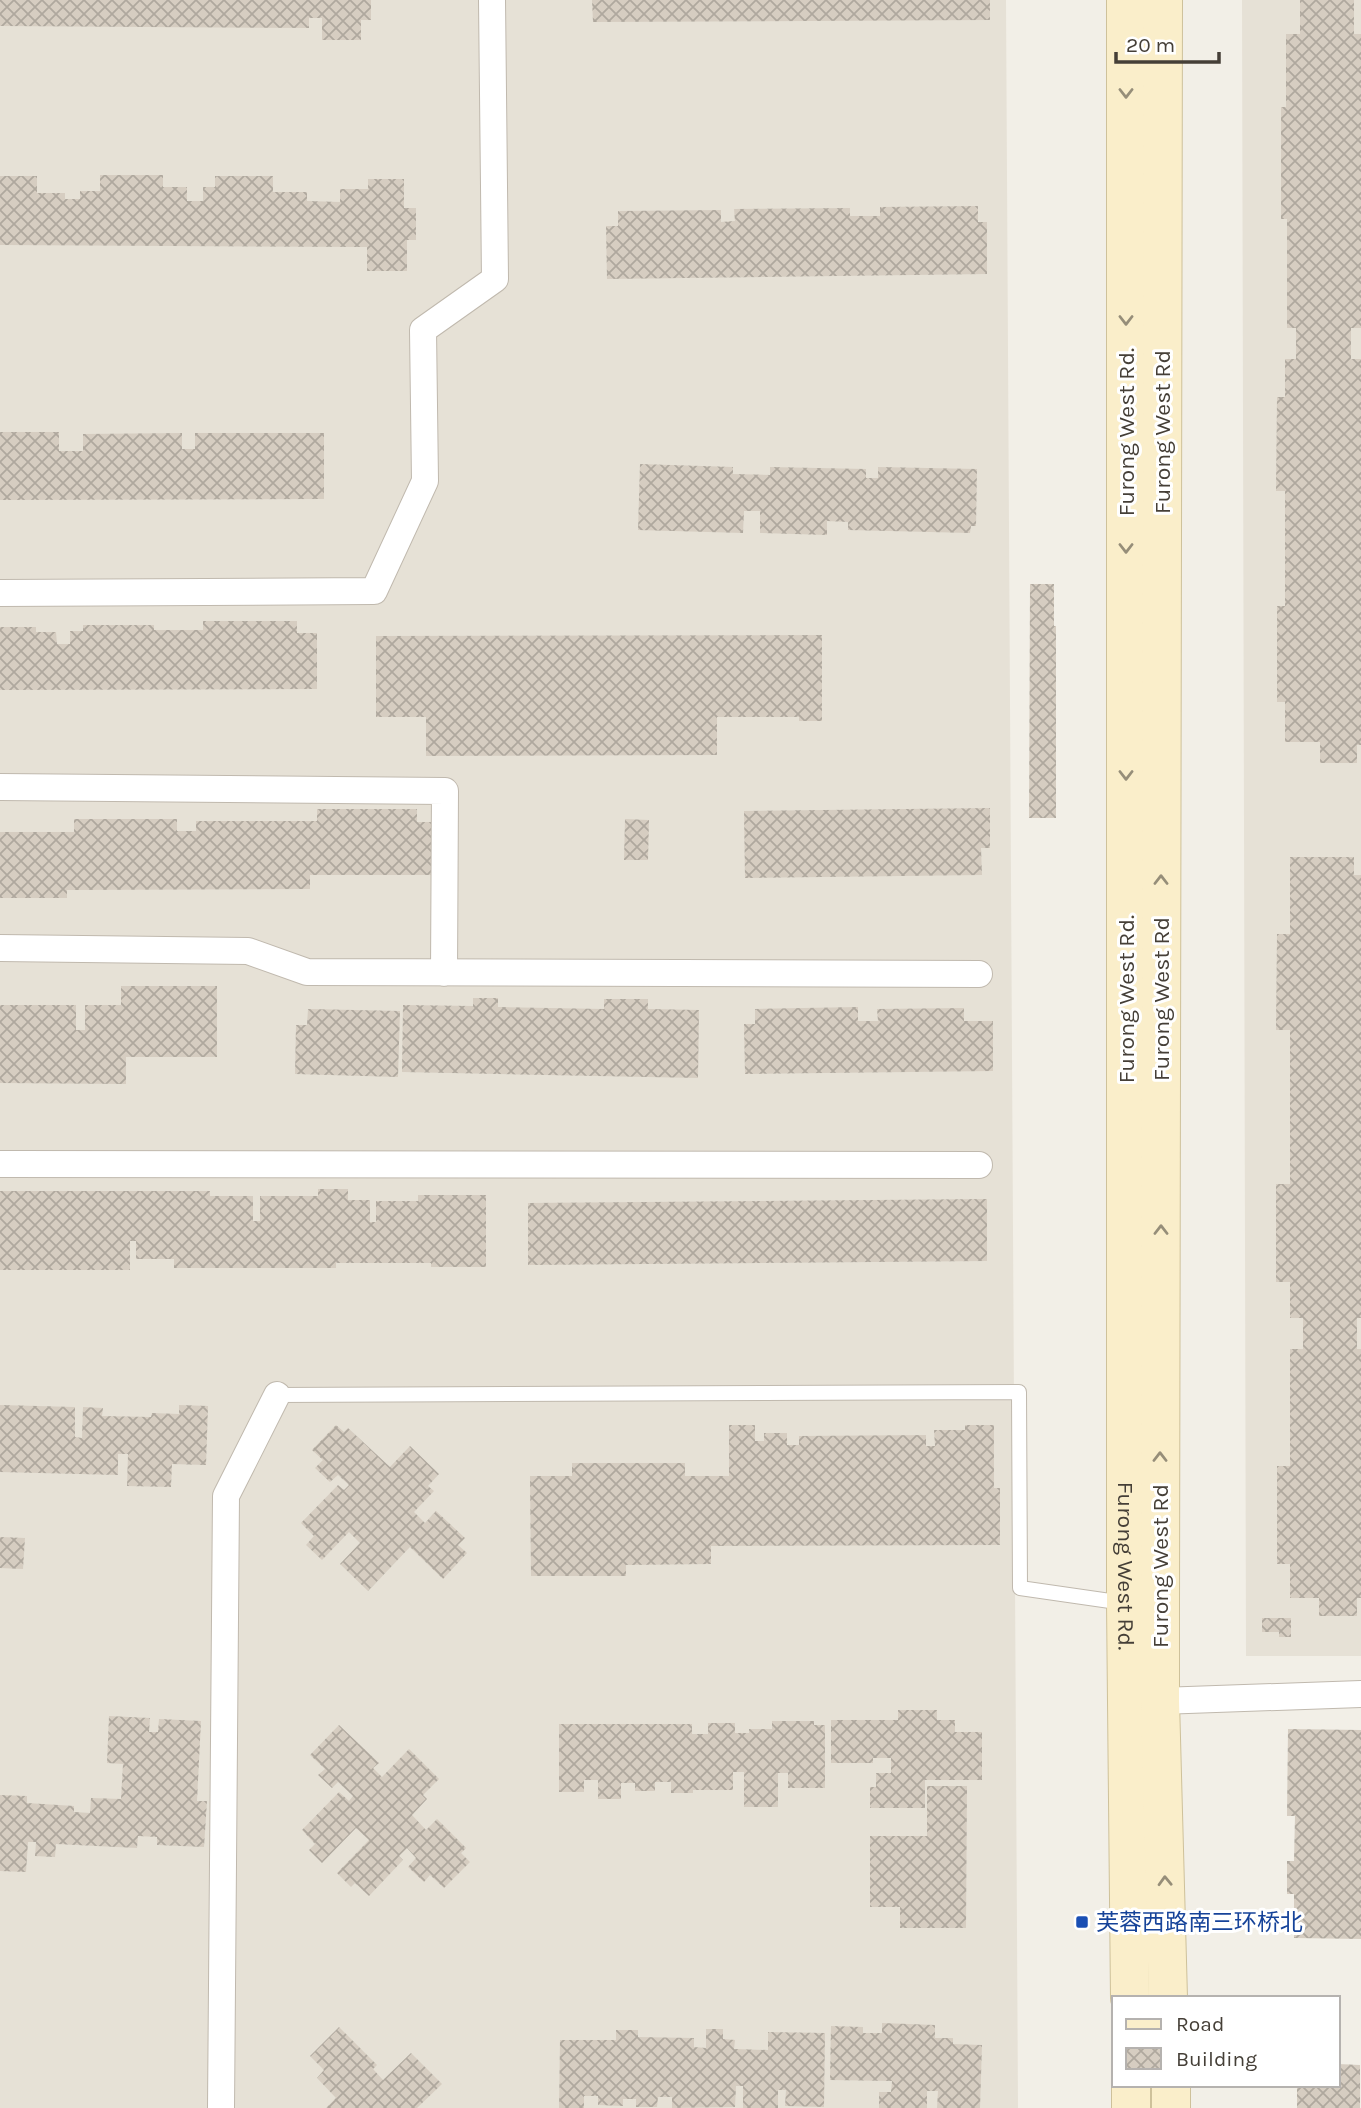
<svg xmlns="http://www.w3.org/2000/svg" width="1361" height="2108" viewBox="0 0 1361 2108" font-family="Karla,'Noto Sans SC',sans-serif">
	<style>
		.residential { fill: #e6e1d6 }
		.building { fill: url(#building-cross-hatch) }
		.lines { fill: none; stroke-linecap: round; stroke-linejoin: round }
		.service-casing { stroke: #c0b9ae; stroke-width: 16 }
		.minor-casing { stroke: #c0b9ae; stroke-width: 28 }
		.secondary-casing { stroke: #cec19a; stroke-width: 40 }
		.service { stroke: #fff; stroke-width: 14 }
		.minor { stroke: #fff; stroke-width: 26 }
		.secondary { stroke: #faeeca; stroke-width: 38 }
		.oneway { stroke: #968e79 }
		.transit-dot { fill: #1a4fb4; stroke: #fff; stroke-width: 2.5 }
		.labels { text-anchor: middle; dominant-baseline: central; stroke-width: 6; stroke-linejoin: round; paint-order: stroke }
		.street-label { font-size: 23px; fill: #453f37; stroke: #fff }
		.transit-label { font-size: 23px; fill: #164399; stroke: #fff; text-anchor: start }
	</style>
	<defs>
		<pattern id="building-cross-hatch" width="8" height="8" patternUnits="userSpaceOnUse" patternTransform="scale(1.75)"><rect width="8" height="8" fill="#d6cdc1"/><path d="M0 0l8 8M0 8l8-8" fill="none" stroke="#afa89e"/></pattern>
	</defs>
	<rect width="100%" height="100%" fill="#f2efe7"/>
	<path class="residential" d="M0,0H1006L1018,2108H0Z
		M1242,0H1361V1656H1246Z"/>
	<path class="building" d="M0,0H371V20H361V40H322V18H309V28L0,26Z
		M592,0H990V20L593,22Z
		M1300,0H1354V34H1361V328H1351V359H1361V745H1357V763H1320V742H1285V702H1277V606H1285V491H1276L1277,397H1285V359H1296V328H1287V219H1281V107H1286V34H1300Z
		M100,175H163V187H187V201H203V187H215V176H273V192H307V201L340,202V189H368V179H404V208H416V240H407V271H367V247L0,245V176H37V193H65V199H80V191H100Z
		M978,206V222H987V274L607,279L606,226H618V211L721,210V222L735,221L734,209L850,208V216H880V207Z
		M0,432H59V451H83V434L182,433V449H195V433H324V499L0,500Z
		M640,464L733,467V474L770,475V467L866,469V478H878V467L977,469L976,526H971L970,533L848,530V522L827,521V535L760,533V511H744L743,533L638,530Z
		M1030,584H1054V626H1056V818H1029Z
		M203,621H297V633H317V689L0,690V627H36V632H56L57,644H70V631H83V625H154V630H203Z
		M822,635V721H799V717H717V755L426,756V717H376V636Z
		M990,808V848H981L982,875L745,878L744,811Z
		M317,809H417V822H431V875H310V889L67,890V898H0V832H74V819H177V831H196V821H317Z
		M625,819L649,820L648,860H624Z
		M1290,857H1354V875H1361V1318H1357V1349H1361V1598H1357V1616H1319V1598H1290V1564H1277V1466H1290V1349H1303V1318H1290V1282H1276V1184H1290V1030H1276L1277,934H1290Z
		M121,986H217V1057H126V1084L0,1083V1005H76V1030H85V1005H121Z
		M473,998H498V1007L604,1009V999H648V1009L699,1010L698,1078L402,1072L403,1005L473,1006Z
		M858,1007V1021H878L877,1009L964,1008V1021H993V1071L745,1074L744,1024H755V1009Z
		M308,1009L400,1011L398,1077L295,1074L296,1025H307Z
		M318,1189H348V1200H370V1222H376V1201H418V1195H486V1267H431V1263H336V1268H174V1259H136V1241H130V1270H0V1191H210V1196H253V1221H260V1196H318Z
		M987,1199V1261L528,1265V1203Z
		M0,1405L75,1407V1437L82,1438L83,1407L103,1408L102,1416L151,1417L152,1413L179,1414V1405L208,1406L206,1465L172,1464L171,1487L127,1486L128,1454H118V1475L0,1472Z
		M336,1425L344,1432L348,1428L390,1467L410,1446L439,1474L428,1486L434,1491L414,1512L425,1523L436,1511L465,1538L458,1545L467,1553L443,1579L410,1547L368,1591L340,1564L360,1543L349,1532L322,1560L306,1545L314,1536L301,1523L338,1485L344,1490L349,1485L338,1475L330,1482L315,1468L323,1460L312,1450Z
		M729,1425H755V1441H764V1433H787V1445H799V1436L926,1435V1446H935L934,1430H965V1425H994V1488H1000V1545L711,1546V1564L626,1565V1576H531L530,1476H572V1463H685V1476H729Z
		M0,1537L25,1538L23,1569L0,1568Z
		M1262,1618H1291V1637H1279V1632H1262Z
		M898,1710H937V1720H955V1732H982V1780H925V1808H870V1787H876V1773H891V1758H873V1763H831V1720H898Z
		M109,1716L150,1718L149,1732H158L159,1719L201,1721L197,1801H207L204,1847L157,1845V1837L138,1836L137,1848L56,1844L55,1857L35,1856L36,1842H28L26,1872L0,1871V1795L27,1796V1803L74,1806V1812L90,1813L91,1798L121,1799L123,1764L107,1763Z
		M772,1721H814V1725H825V1788H788V1773H778V1807H744V1772H733V1790H693V1793H671V1782H655V1791H635V1783H621V1799H598V1780H584V1792H559V1724H692V1734H708V1723H735V1733H749V1729H772Z
		M339,1725L379,1763L373,1768L382,1777L409,1749L439,1779L423,1795L427,1799L412,1815L426,1830L437,1819L466,1848L461,1853L470,1862L444,1888L430,1875L424,1882L408,1867L416,1858L407,1848L399,1856L403,1860L369,1896L355,1883L351,1887L337,1873L369,1840L356,1828L322,1863L309,1850L315,1844L302,1830L339,1792L349,1801L353,1796L338,1782L332,1788L318,1775L325,1769L310,1755Z
		M1288,1729L1361,1730V1939L1294,1938V1894H1287V1861H1294L1295,1816H1287Z
		M927,1786H967L966,1928H900V1907H870V1836H927Z
		M882,2023L935,2025V2038H953V2044L982,2045L980,2108H937L938,2091H927V2108H879V2092H891L892,2081L830,2080L831,2026L863,2027V2033H882Z
		M339,2027L377,2065L373,2069L383,2080L411,2053L442,2084L417,2108H326L336,2098L317,2078L324,2070L310,2056Z
		M706,2029H723V2039L735,2040L734,2049L768,2050V2032L825,2033L824,2107L785,2106L786,2090H778V2108H743V2086H736L735,2107L672,2108V2097H658L657,2107H636V2099H623V2106L598,2105V2096H584V2108H559L560,2040H616V2030H638V2037L694,2038V2047L706,2048Z
		M1338,2064L1360,2065V2108H1297V2085H1338Z"/>
	<g class="lines">
		<defs>
			<path id="service" d="M277,1395L1019,1392L1020,1588L1124,1603"/>
			<path id="minor" d="M0,593L374,591L425,481L423,330L495,279L492,0
				M0,787L445,791L444,973
				M0,948L248,951L307,972L979,974
				M0,1164L979,1165
				M1160,1701L1361,1694
				M221,2108L226,1496L277,1395"/>
			<g id="secondary">
				<path id="s1" d="M1126,0V1603L1130,1998"/>
				<path d="M1163,0L1160,1606V1701L1168,1998"/>
				<path d="M1131,2085V2108"/>
				<path d="M1171,2085V2108"/>
			</g>
		</defs>
		<use href="#service" class="service-casing"/>
		<use href="#minor" class="minor-casing"/>
		<use href="#secondary" class="secondary-casing"/>
		<use href="#service" class="service"/>
		<use href="#minor" class="minor"/>
		<use href="#secondary" class="secondary"/>
	</g>
	<defs><path id="oneway-chevron" d="M-2-3.5L2.5 0L-2 3.5" fill="none" stroke-width="1.6" stroke-linecap="round" stroke-linejoin="round" transform="scale(1.75)"/></defs>
	<g class="oneway">
		<use href="#oneway-chevron" transform="translate(1126 93) rotate(90)"/>
		<use href="#oneway-chevron" transform="translate(1126 320) rotate(90)"/>
		<use href="#oneway-chevron" transform="translate(1126 548) rotate(90)"/>
		<use href="#oneway-chevron" transform="translate(1126 775) rotate(90)"/>
		<use href="#oneway-chevron" transform="translate(1161 880) rotate(-90)"/>
		<use href="#oneway-chevron" transform="translate(1161 1230) rotate(-90)"/>
		<use href="#oneway-chevron" transform="translate(1160 1457) rotate(-90)"/>
		<use href="#oneway-chevron" transform="translate(1165 1881) rotate(-92)"/>
	</g>
	<rect class="transit-dot" x="1075" y="1915" width="14" height="14" rx="3.5"/>
	<g class="labels">
		<g class="street-label">
			<text transform="translate(1126 432) rotate(-90)">Furong West Rd.</text>
			<text transform="translate(1162 432) rotate(-90)">Furong West Rd</text>
			<text transform="translate(1126 999) rotate(-90)">Furong West Rd.</text>
			<text transform="translate(1161 999) rotate(-90)">Furong West Rd</text>
			<text stroke="none"><textPath href="#s1" startOffset="1566">Furong West Rd.</textPath></text>
			<text transform="translate(1160 1566) rotate(-90)">Furong West Rd</text>
		</g>
		<g class="transit-label">
			<text x="1096" y="1922">芙蓉西路南三环桥北</text>
		</g>
	</g>
	<rect x="1112" y="1996" width="228" height="91" fill="#ffffff" stroke="#b5b2af" stroke-width="2"/>
	<rect x="1126" y="2019" width="35" height="10" fill="#faeeca" stroke="#b5b2af" stroke-width="2"/>
	<text x="1176" y="2031" font-size="21" fill="#453f37">Road</text>
	<rect x="1126" y="2048" width="35" height="21" fill="url(#building-cross-hatch)" stroke="#b5b2af" stroke-width="2"/>
	<text x="1176" y="2066" font-size="21" fill="#453f37">Building</text>
	<path d="M1116 52v10h103v-10" fill="none" stroke="#453f37" stroke-width="3.5"/>
	<text x="1126" y="52" font-size="21" fill="#453f37" stroke="#ffffff" stroke-width="5" paint-order="stroke">20 m</text>
</svg>
